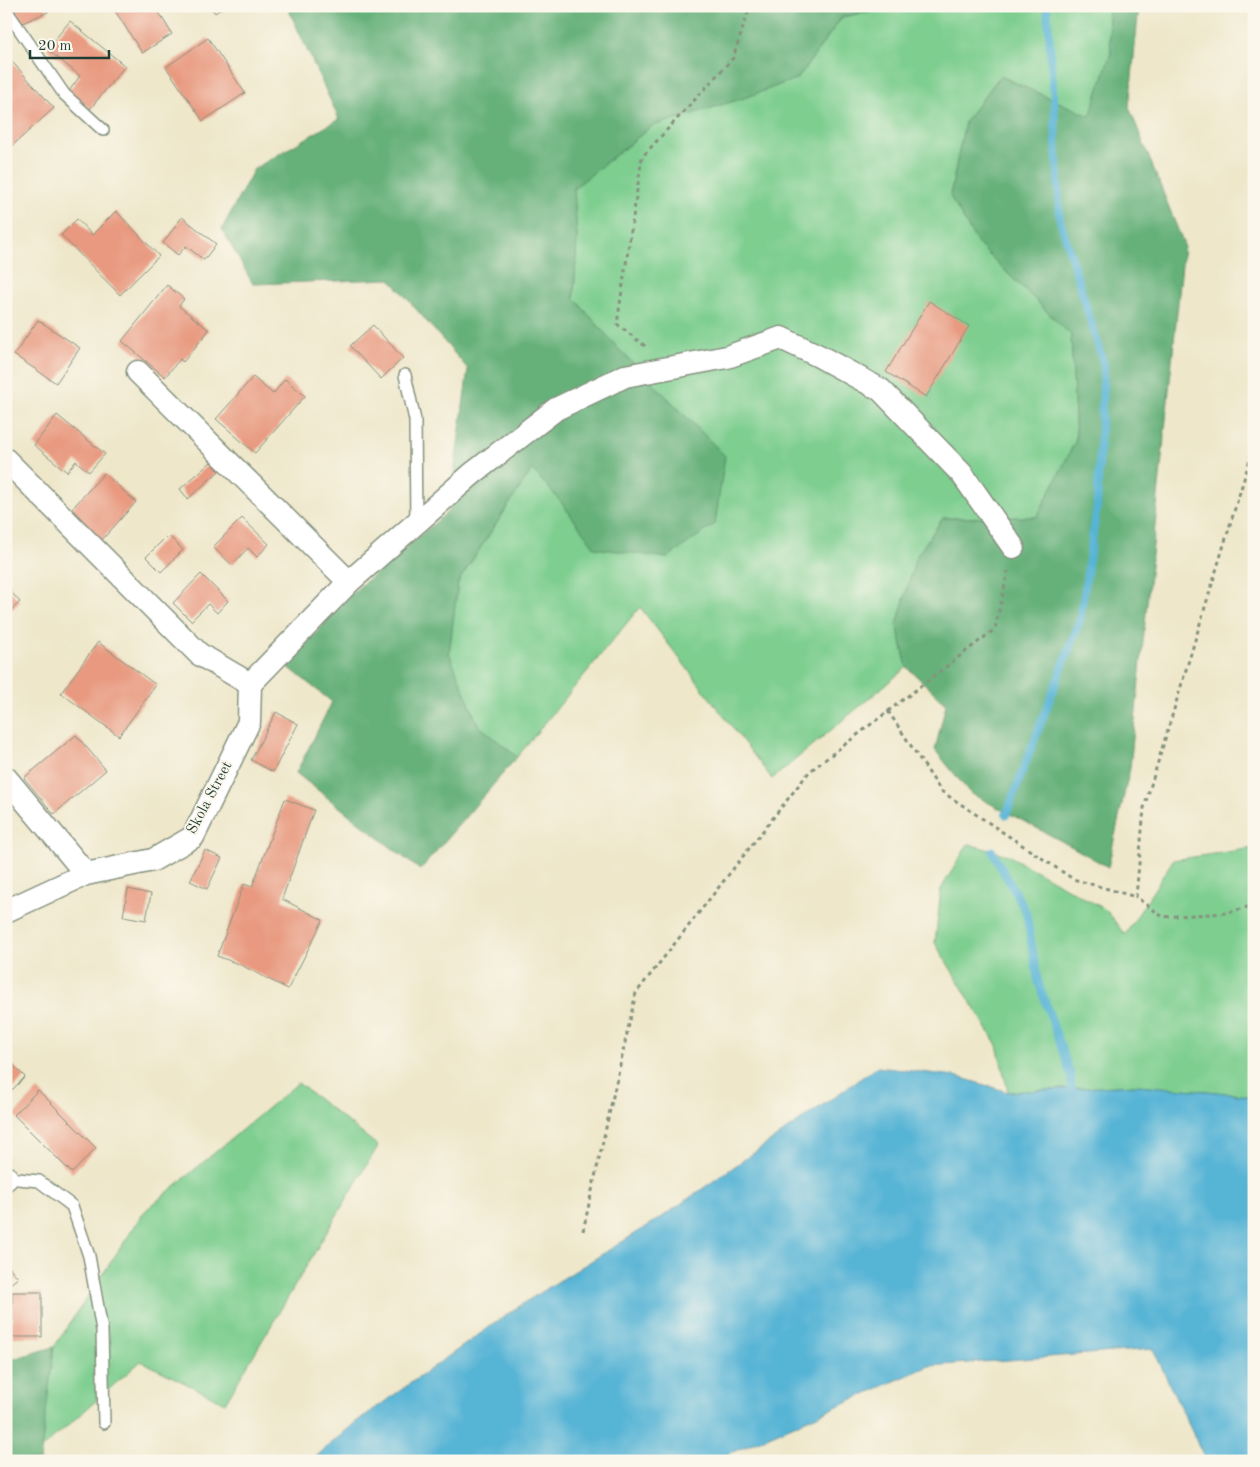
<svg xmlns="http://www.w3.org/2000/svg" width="1260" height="1467" viewBox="0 0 1260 1467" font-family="'Old Standard TT',serif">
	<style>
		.green { fill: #7dce8f; stroke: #4e8662 }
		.forest { fill: #66b17a; stroke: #427757 }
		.water { fill: #56b4d5; stroke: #3a7884 }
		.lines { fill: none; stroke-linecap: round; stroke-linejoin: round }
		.stream { stroke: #56b4d5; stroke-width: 8 }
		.building { fill: #e8997f }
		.lane-casing { stroke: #86927f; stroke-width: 14 }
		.street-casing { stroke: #86927f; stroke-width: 25 }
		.path { stroke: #86927f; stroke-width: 3; stroke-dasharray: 4 4; stroke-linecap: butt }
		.lane { stroke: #fff; stroke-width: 11 }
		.street { stroke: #fff; stroke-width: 22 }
		.labels { text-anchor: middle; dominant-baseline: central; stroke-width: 4; stroke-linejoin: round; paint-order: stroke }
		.street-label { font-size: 15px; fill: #1f3d34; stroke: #fbf7ec }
	</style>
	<rect width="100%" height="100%" fill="#fbf7ec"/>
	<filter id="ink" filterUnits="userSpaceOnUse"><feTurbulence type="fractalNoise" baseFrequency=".02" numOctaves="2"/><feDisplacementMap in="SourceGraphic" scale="10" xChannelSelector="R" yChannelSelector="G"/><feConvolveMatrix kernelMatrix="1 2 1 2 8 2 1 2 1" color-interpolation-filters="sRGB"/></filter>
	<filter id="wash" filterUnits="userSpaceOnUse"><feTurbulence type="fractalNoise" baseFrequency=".0096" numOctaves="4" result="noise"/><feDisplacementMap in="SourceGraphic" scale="20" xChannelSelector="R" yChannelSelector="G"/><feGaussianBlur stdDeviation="1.12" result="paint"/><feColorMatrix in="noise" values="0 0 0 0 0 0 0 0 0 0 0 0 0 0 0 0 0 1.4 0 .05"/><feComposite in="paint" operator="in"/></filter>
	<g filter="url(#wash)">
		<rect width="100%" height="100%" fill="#eee7ca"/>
		<path class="green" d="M898,6H1108L1111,53L1090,117L1000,76L965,122L950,196L978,244L1071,335L1076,440L1037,517L943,518L916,557L897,625L907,667L772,779L640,607L517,757L478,725L449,654L458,582L533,468L561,502L725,456L615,345L574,298L577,238L574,188L652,126L747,97L798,78L842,17Z
			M968,844L1008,855L1106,910L1125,935L1173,860L1254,848V1097L1217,1092L1137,1085L1008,1092L997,1045L935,943L941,889Z
			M298,1083L378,1146L225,1403L141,1361L40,1450L54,1347L145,1211Z"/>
		<path class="forest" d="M287,6H898L842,17L798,78L747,97L652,126L574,188L577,238L574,298L615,345L725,456L715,524L667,558L595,548L561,502L532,469L458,582L449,653L478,725L517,757L420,870L296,773L332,702L287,666L350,595L449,511L468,369L390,279L253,284L222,229L254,169L339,119Z
			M1108,6H1139L1129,107L1184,245L1130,768L1108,867L1067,844L970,793L935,750L946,704L907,667L897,625L916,557L943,518L1037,517L1076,440L1071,335L978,244L950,196L965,122L1000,76L1090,116L1111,53Z
			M54,1347L40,1461H6V1361Z"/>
		<path class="water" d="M877,1067L955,1076L1008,1092L1137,1085L1217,1092L1254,1097V1461H1206L1153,1349L929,1366L712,1461H311L356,1422L522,1304L662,1217Z"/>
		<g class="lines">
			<path class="stream" d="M1006,815L1080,620L1097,506L1104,365L1060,220L1054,101L1047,6
				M992,851L1026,912L1038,981L1071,1076L1072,1096"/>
		</g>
		<g id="blocks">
			<path class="building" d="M13,6H45L48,12L20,24Z
				M112,6H155L172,34L142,53Z
				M210,6H225L215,13Z
				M70,21L125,66L90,109L69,91L80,76L47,49Z
				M208,38L245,93L203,121L166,67Z
				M6,55L54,108L12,146L6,139Z
				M116,211L159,256L120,295L61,235L77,219L92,235Z
				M182,217L216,244L204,260L186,246L178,255L163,243Z
				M167,285L184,299L179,306L209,330L183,362L180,359L165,377L122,341Z
				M929,301L969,326L926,397L886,372Z
				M38,320L80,348L56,383L14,355Z
				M373,325L403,358L381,379L350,346Z
				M253,377L273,394L285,379L305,396L255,453L216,419Z
				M57,415L105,454L89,472L76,461L67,472L34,445Z
				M211,462L219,471L188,499L180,489Z
				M104,473L136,502L101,541L69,512Z
				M242,518L269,544L257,557L248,548L232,565L213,547Z
				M168,535L183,550L161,572L146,557Z
				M201,574L228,601L217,613L208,604L191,621L173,603Z
				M6,586L20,602L6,615Z
				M98,642L156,685L119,736L61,693Z
				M276,712L298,724L273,772L251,760Z
				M76,735L106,770L54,814L24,778Z
				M285,799L314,810L282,899L323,920L288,989L241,965L217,956L244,884L252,887Z
				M205,850L222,858L207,889L190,881Z
				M128,889L151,894L146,920L123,916Z
				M6,1058L25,1077L6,1096Z
				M38,1090L96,1148L72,1173L14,1115Z
				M6,1263L18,1278L6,1287Z
				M12,1292H42V1337H12Z"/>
		</g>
	</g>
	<g filter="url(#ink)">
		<use href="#blocks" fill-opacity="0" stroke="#86927f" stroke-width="1"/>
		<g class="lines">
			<defs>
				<path id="lane" d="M6,10L64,94L103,130
					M405,375L415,420L416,524
					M7,1178L39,1181L72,1206L89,1256L102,1330L104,1423"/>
				<path id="street" d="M138,372L349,582
					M6,460L199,654L250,684
					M6,778L86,874
					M6,911L86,874L153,860L193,837L249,722L250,684L349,582L472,474L556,409L625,376L727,357L781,338L819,356L881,390L962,474L1013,547
					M6,1179L7,1178"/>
			</defs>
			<use href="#lane" class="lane-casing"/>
			<use href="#street" class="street-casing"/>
			<path class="path" d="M645,346L617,324L642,157L733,58L750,6
				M1254,446L1144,808L1136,897L1163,917L1227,913L1254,905
				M888,711L941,791L1073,879L1136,897
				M583,1231L636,993L809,772L995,629L1008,571"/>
			<use href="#lane" class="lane"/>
			<use href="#street" class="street"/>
		</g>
	</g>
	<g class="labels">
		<g class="street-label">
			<text transform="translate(210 798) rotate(-62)">Skola Street</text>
		</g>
	</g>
	<rect width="1260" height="1467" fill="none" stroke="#fbf7ec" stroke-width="25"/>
	<path d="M30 50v8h79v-8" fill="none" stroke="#1f3d34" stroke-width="2.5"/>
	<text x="38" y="50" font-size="15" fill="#1f3d34" stroke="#fbf7ec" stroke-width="4" paint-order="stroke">20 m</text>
</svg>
